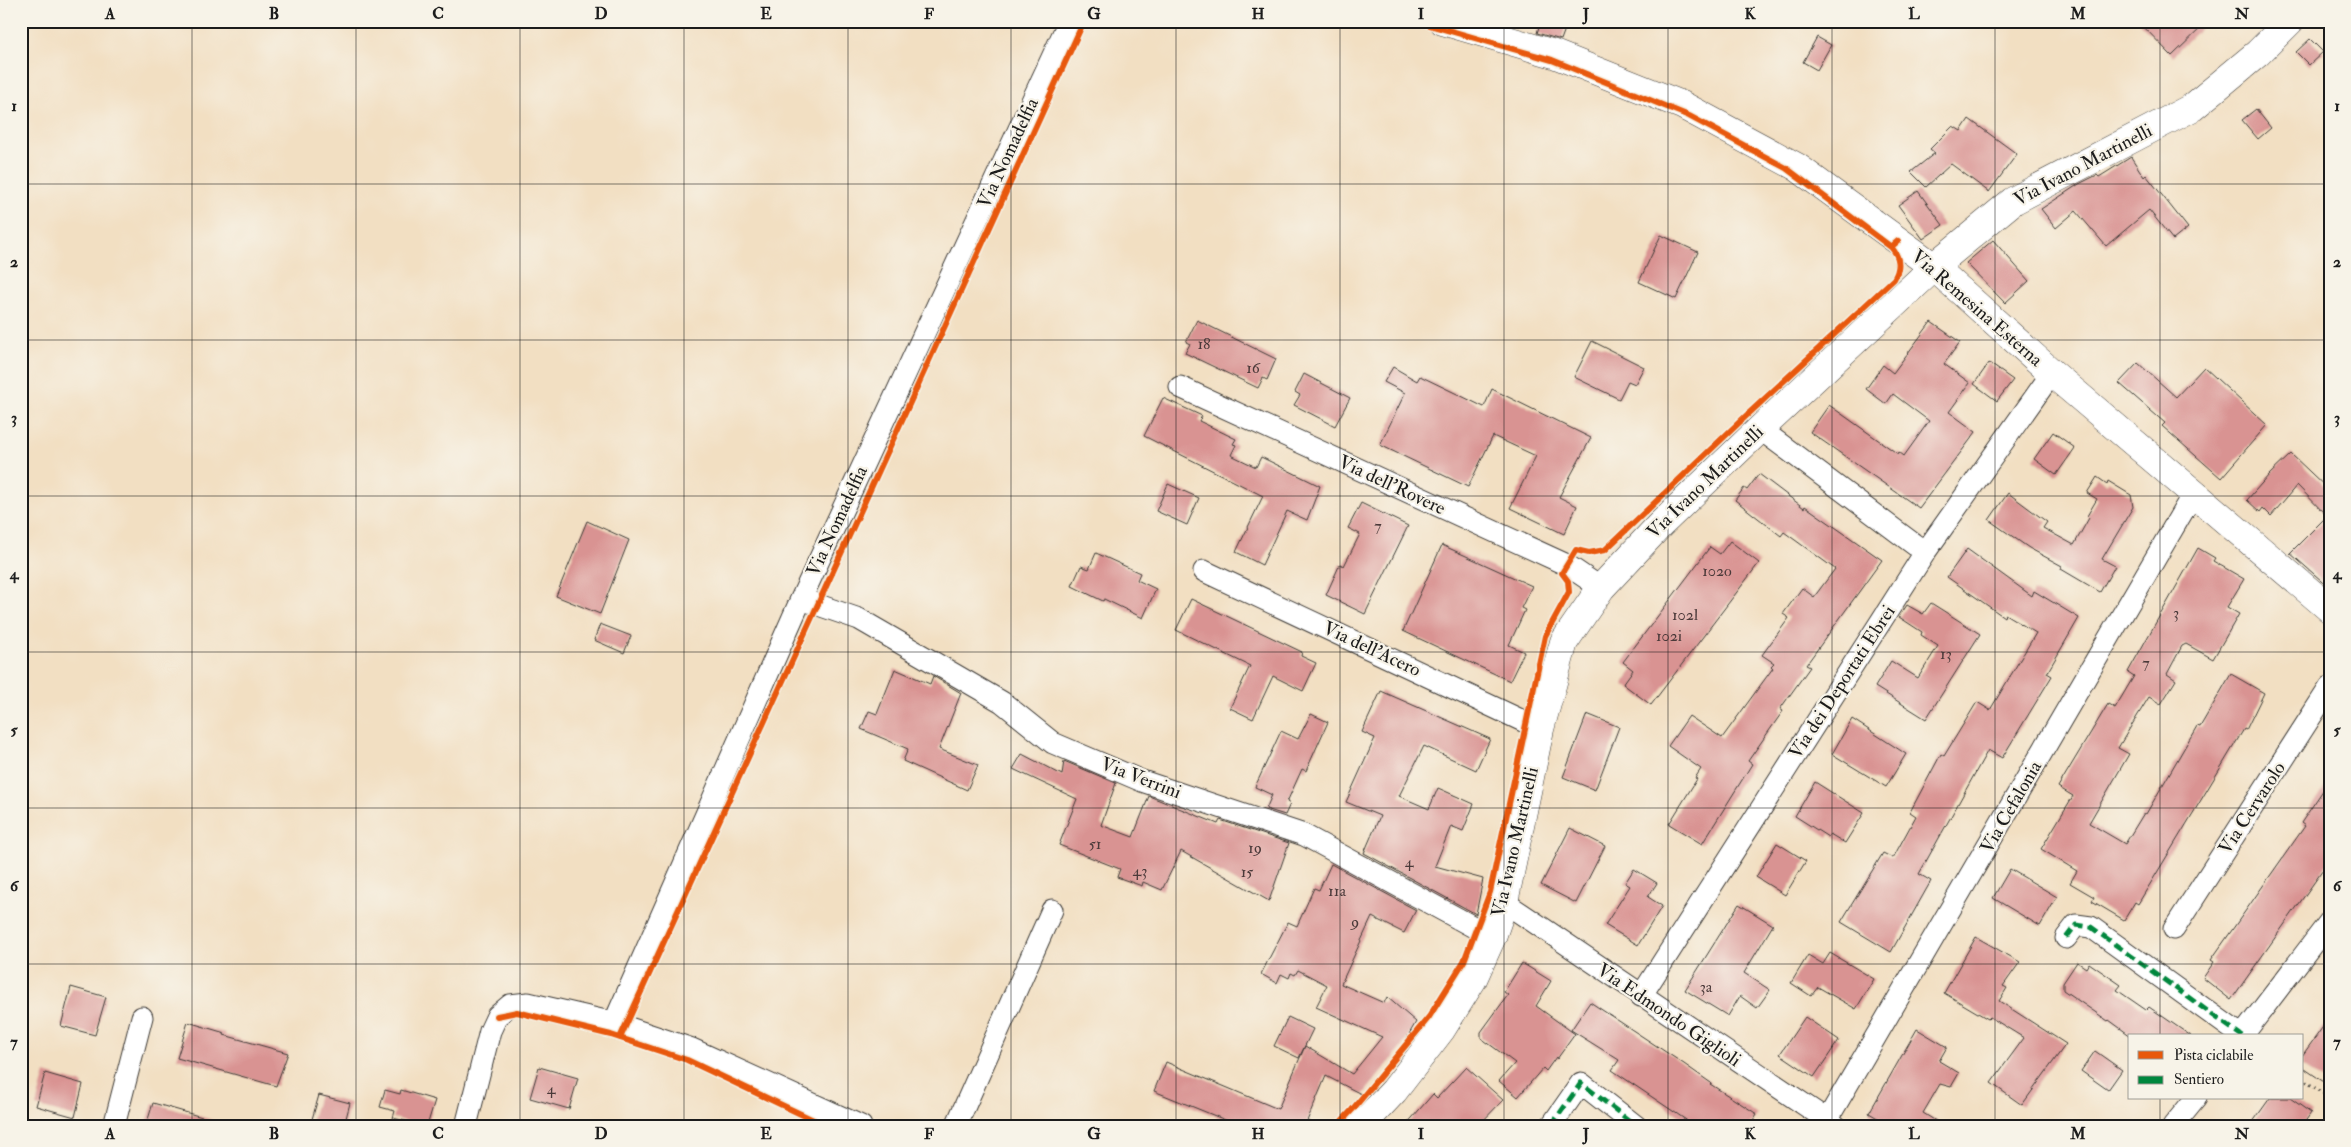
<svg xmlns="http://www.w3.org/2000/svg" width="2351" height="1147" viewBox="0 0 2351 1147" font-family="'IM FELL Double Pica',serif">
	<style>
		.building { fill: #d99392 }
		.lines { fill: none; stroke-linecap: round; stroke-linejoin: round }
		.street-casing { stroke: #3c3935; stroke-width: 23 }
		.secondary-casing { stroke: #3c3935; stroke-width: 29 }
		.path { stroke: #3c3935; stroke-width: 3; stroke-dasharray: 1 4; stroke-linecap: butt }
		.street { stroke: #fff; stroke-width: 21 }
		.secondary { stroke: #fff; stroke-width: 28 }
		.quiet { stroke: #00873e; stroke-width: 5; stroke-dasharray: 10 5; stroke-linecap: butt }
		.cycleway-casing { stroke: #f7f3e8; stroke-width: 9 }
		.cycleway { stroke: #e8590c; stroke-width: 6 }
		.grid { fill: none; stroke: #1c1c1c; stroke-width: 1; stroke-opacity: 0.55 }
		.labels { text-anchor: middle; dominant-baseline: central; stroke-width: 4.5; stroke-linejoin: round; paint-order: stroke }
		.number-label { font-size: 16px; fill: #4b3a3a }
		.street-label { font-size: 19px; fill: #1c1c1c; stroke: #f7f3e8 }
		.neatline { fill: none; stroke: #1c1c1c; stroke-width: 2 }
		.grid-label { font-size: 16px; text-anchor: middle; font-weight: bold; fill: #1c1c1c }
	</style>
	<rect width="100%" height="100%" fill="#f7f3e8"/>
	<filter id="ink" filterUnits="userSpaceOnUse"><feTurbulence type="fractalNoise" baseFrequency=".02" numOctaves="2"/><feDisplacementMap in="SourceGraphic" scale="10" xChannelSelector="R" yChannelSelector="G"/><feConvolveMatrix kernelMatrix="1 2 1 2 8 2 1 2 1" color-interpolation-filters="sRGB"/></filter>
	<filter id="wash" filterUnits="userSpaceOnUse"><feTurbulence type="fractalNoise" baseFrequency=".0096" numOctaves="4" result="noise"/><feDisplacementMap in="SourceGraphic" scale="20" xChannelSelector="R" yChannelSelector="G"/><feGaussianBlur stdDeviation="1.12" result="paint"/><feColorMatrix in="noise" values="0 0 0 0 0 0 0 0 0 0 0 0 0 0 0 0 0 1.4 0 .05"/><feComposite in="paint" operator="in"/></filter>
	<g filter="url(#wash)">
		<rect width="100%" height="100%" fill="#f2dfc2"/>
		<g id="blocks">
			<path class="building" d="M1541,21H1568L1561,40L1537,33Z
				M2138,21H2208L2172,56Z
				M1817,37L1831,45L1817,70L1803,62Z
				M2310,39L2323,52L2309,65L2296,52Z
				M2256,109L2271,128L2258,139L2242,120Z
				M1969,119L2017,154L1989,192L1951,164L1926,187L1911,172L1935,153L1930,149L1953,126L1961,131Z
				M2131,157L2144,177L2146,175L2188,228L2173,240L2149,210L2106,246L2076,211L2056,228L2041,209L2079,184L2097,175L2099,177Z
				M1918,191L1943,225L1923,239L1898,205Z
				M1661,235L1698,252L1676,299L1639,282Z
				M1993,240L2029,281L2005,303L1966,263Z
				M1197,320L1276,359L1267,380L1263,378L1258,388L1185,353L1190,344L1186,342Z
				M1931,322L1960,342L1944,364L1970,383L1949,412L1976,432L1919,508L1810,432L1829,405L1898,454L1899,452L1904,456L1929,421L1893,394L1886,404L1866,389L1883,365L1893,373Z
				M1592,341L1644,367L1635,384L1628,381L1619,399L1574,377Z
				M1989,363L2013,380L1997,401L1974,384Z
				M2138,363L2176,397L2204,367L2267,425L2221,478L2162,426L2165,423L2119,383Z
				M1393,367L1417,381L1420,376L1484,407L1492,389L1591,438L1559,497L1577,506L1564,534L1510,508L1536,456L1493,436L1468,487L1380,445L1405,393L1384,382Z
				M1304,374L1350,398L1335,426L1294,405L1300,395L1295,392Z
				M1163,398L1202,416L1199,421L1236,439L1233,444L1236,445L1231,455L1256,467L1261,457L1320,486L1307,520L1287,511L1262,565L1236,552L1263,496L1144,436Z
				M2053,432L2075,448L2056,475L2034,459Z
				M2291,454L2330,491V588L2290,553L2327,516L2297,485L2271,516L2263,508L2260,512L2247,500L2269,475Z
				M1759,474L1804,508L1805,506L1882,560L1806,665L1810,667L1780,709L1783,711L1748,761L1752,764L1702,844L1669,824L1697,779L1695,778L1701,769L1668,746L1689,716L1722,738L1773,668L1771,666L1774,663L1762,655L1789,618L1783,614L1802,588L1814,597L1835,569L1784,532L1781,536L1735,500L1744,488L1747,490Z
				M2097,477L2107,484L2108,481L2131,495L2133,507L2102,559L2115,566L2100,592L2061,569L2062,566L2029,548L1989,520L2008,493L2047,522L2043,528L2074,545L2089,518L2087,516L2097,499L2087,493Z
				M1168,484L1199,498L1187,525L1156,511Z
				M1361,503L1408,526L1365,614L1326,595L1340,564L1344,566L1360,534L1348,528Z
				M587,521L629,540L600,614L556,596Z
				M1730,541L1759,563L1651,705L1623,684L1633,670L1623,662L1710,547L1720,554Z
				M1442,545L1532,586L1521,608L1525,610L1509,645L1524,652L1510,681L1403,631Z
				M2198,548L2215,558L2213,561L2244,579L2227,607L2239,614L2213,659L2186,644L2182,646L2167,674L2176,680L2161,704L2149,697L2133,723L2118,748L2129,754L2089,823L2125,844L2144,813L2146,814L2197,726L2200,727L2231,674L2264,693L2246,730L2244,729L2138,904L2135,902L2124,920L2092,901L2094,897L2070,883L2077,871L2041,849L2073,796L2058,787L2108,704L2115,708L2134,676L2128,672Z
				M1967,549L2032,596L2034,591L2079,618L2047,673L2052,676L2002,758L1988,750L1919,874L1931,881L1891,952L1841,922L1883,853L1893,858L1916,816L1910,812L1941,754L1944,756L1977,702L1990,710L2036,633L2005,614L2004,617L1947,577Z
				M1096,553L1140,573L1137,580L1156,589L1143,618L1104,599L1103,601L1072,586L1081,566L1089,569Z
				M1191,599L1302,652L1301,656L1316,663L1303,691L1273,676L1253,719L1230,708L1250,666L1176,630Z
				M1931,603L1980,634L1926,719L1875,687L1891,661L1918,678L1938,646L1921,635L1922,632L1899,617L1907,605L1923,614Z
				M600,624L631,636L624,653L594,640Z
				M895,669L930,684L933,676L961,693L939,749L978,765L967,790L903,761L908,749L861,729L869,711L877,714Z
				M1381,691L1490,739L1476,770L1424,746L1399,796L1429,809L1438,788L1474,804L1463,831L1451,826L1435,866L1483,879L1476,914L1364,853L1380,816L1346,802L1375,738L1362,732Z
				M1311,714L1328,722L1306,771L1302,769L1287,802L1290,804L1285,815L1266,809L1272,795L1255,787L1281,731L1298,739Z
				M1587,714L1619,727L1595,790L1563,777Z
				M1852,719L1906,754L1886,787L1832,754Z
				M1022,754L1062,775L1064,761L1116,783L1101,825L1133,837L1149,796L1218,824L1220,820L1289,843L1269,901L1181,851L1162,890L1143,882L1142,886L1117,877L1120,869L1059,845L1077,799L1013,769Z
				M2330,780V860L2231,1000L2203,978L2214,962L2211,960L2305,826L2301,823Z
				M1815,782L1864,813L1845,843L1830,834L1828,837L1795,816Z
				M1570,828L1605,846L1576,903L1541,885Z
				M1777,843L1806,861L1785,895L1756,877Z
				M1331,864L1416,910L1404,933L1372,917L1341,984L1384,1003L1387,997L1416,1022L1401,1048L1363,1095L1326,1076L1307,1121L1318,1126H1240L1154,1091L1166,1062L1278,1109L1305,1046L1352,1074L1382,1037L1316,1007L1327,985L1298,970L1295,975L1291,973L1289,978L1281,974L1277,983L1261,974L1288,922L1297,926L1314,888L1319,890Z
				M1634,869L1657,883L1648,897L1662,906L1638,945L1605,925L1630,886L1625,883Z
				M2010,869L2057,897L2040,926L1993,898Z
				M1739,904L1773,925L1744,973L1770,990L1757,1008L1740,996L1728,1016L1685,990Z
				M1976,937L2020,962L2003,986L2007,988L1999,1001L2066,1044L2022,1105L1991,1083L2024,1038L1990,1017L1988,1019L1944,993Z
				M1830,953L1874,979L1856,1009L1818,987L1811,996L1791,983L1808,955L1823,964Z
				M2077,962L2086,968L2089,963L2121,985L2117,990L2146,1010L2149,1007L2191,1036H2131L2109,1020L2108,1021L2063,990V983Z
				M1522,963L1551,981L1536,1006L1575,1034L1557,1059L1556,1057L1546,1071L1543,1068L1518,1097L1499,1081L1515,1063L1481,1038V1032L1508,995L1504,992Z
				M71,987L106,997L95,1035L61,1026Z
				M1590,1002L1684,1064L1711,1083L1710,1084L1757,1114L1749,1126H1695L1612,1070L1619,1060L1571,1030Z
				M1288,1017L1313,1029L1299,1058L1274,1046Z
				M1805,1017L1839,1040L1814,1077L1780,1054Z
				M2330,1017V1086L2302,1067V1056Z
				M188,1022L225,1033L224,1035L288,1053L276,1086L177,1058Z
				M1917,1029L1947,1047L1939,1061L1959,1073L1951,1087L1940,1084L1923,1113L1944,1126H1891L1869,1113Z
				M2095,1051L2122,1070L2108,1090L2081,1071Z
				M539,1067L578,1078L569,1109L530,1098Z
				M1466,1067L1503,1100L1478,1126H1405L1433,1094L1437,1098Z
				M45,1073L83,1084L75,1117L36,1106Z
				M385,1090L400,1094L401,1090L435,1100L427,1126L393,1118L395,1111L380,1107Z
				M319,1095L350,1103L344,1126H310Z
				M2270,1098H2290L2311,1113L2302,1126H2250Z
				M153,1103L216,1121V1126H146Z"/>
		</g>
	</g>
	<g filter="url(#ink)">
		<use href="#blocks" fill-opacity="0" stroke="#3c3935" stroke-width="1"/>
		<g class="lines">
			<defs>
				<path id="street" d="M1180,387L1567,565L1601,588
					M1760,429L1915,545L1926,551
					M1204,571L1540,729
					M801,599L859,619L1002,702L1053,743L1142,781L1304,835L1492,937
					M1504,902L1836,1126
					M2174,929L2330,687
					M2066,938L2076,925L2091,927L2242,1036
					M1641,996L1926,551L2052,373
					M614,1023L801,599L1069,21
					M2242,1036L2330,921
					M1827,1120L2193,494
					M114,1126L142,1017
					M466,1126L490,1031L497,1016L510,1005L528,1003L614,1023L692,1049L861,1126
					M956,1126L1052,910
					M1551,1126L1581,1083L1636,1126
					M2173,1126L2196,1098"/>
				<path id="secondary" d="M1443,21L1554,54L1682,105L1797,167L1934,267L2052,373L2330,609
					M1361,1126L1394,1091L1441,1030L1473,979L1492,937L1504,902L1540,729L1564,642L1601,588L1660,525L1760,429L1944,258L2013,201L2193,107L2258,53L2290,21"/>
			</defs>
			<use href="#street" class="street-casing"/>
			<use href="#secondary" class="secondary-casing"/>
			<path class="path" d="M2302,1079L2330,1098"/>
			<use href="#street" class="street"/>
			<use href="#secondary" class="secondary"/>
			<path class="quiet" d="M2066,938L2076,925L2091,927L2242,1036
				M1551,1126L1581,1083L1636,1126"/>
			<defs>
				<path id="cycleway" d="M1416,21L1552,60L1689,116L1786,168L1891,247
					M497,1016L517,1012L611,1035L687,1060L826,1126
					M620,1038L1084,21
					M1337,1126L1352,1110L1429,1017L1464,961L1490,892L1545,636L1569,592L1568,581L1562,573L1576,550L1589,553L1605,550L1746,416L1894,279C1901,267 1900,257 1891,247L1898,241"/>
			</defs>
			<use href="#cycleway" class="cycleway-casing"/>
			<use href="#cycleway" class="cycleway"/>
		</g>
	</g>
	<path class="grid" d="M192,21V1126M356,21V1126M520,21V1126M684,21V1126M848,21V1126M1011,21V1126M1176,21V1126M1340,21V1126M1504,21V1126M1668,21V1126M1832,21V1126M1995,21V1126M2160,21V1036M21,184H2330M21,340H2330M21,496H2330M21,652H2330M21,808H2330M21,964H2330M2160,1098V1126"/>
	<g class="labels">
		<g class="number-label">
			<text x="1204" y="344">18</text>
			<text x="1253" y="368">16</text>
			<text x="1378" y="526">7</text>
			<text x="1717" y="571">102o</text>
			<text x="2176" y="613">3</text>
			<text x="1685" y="615">102l</text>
			<text x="1669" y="636">102i</text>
			<text x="1946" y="654">13</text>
			<text x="2146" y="663">7</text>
			<text x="1095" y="844">51</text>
			<text x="1255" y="848">19</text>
			<text x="1409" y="862">4</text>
			<text x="1140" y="871">43</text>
			<text x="1247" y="872">15</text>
			<text x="1337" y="891">11a</text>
			<text x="1355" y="922">9</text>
			<text x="1706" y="987">3a</text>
			<text x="551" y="1089">4</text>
		</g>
		<g class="street-label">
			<text transform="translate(1008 153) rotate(-65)">Via Nomadelfia</text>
			<text transform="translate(2083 165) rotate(-28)">Via Ivano Martinelli</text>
			<text transform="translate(1977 308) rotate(41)">Via Remesina Esterna</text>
			<text transform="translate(1705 482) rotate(-44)">Via Ivano Martinelli</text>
			<text transform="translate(1392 485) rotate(25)">Via dell'Rovere</text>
			<text transform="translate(837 521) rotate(-65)">Via Nomadelfia</text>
			<text transform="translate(1372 649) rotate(25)">Via dell'Acero</text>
			<text transform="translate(1842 682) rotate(-57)">Via dei Deportati Ebrei</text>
			<text transform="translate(1141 778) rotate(21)">Via Verrini</text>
			<text transform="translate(2011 807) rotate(-60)">Via Cefalonia</text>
			<text transform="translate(2252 808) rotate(-57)">Via Cervarolo</text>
			<text transform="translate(1515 842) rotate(-77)">Via Ivano Martinelli</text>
			<text transform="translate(1669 1015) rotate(34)">Via Edmondo Giglioli</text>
		</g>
	</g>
	<rect width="2351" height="1147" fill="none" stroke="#f7f3e8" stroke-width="55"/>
	<rect x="2128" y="1034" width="175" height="65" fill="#f7f3e8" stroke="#9f9d96"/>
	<rect x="2138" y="1051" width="25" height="8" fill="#e8590c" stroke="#9f9d96"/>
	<text x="2174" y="1060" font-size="15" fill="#1c1c1c">Pista ciclabile</text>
	<rect x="2138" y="1076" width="25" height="8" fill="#00873e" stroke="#9f9d96"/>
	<text x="2174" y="1084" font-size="15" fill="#1c1c1c">Sentiero</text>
	<rect x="28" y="28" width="2296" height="1092" class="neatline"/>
	<g class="grid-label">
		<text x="110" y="19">A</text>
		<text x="274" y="19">B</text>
		<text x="438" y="19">C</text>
		<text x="601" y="19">D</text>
		<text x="766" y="19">E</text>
		<text x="929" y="19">F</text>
		<text x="1094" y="19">G</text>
		<text x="1258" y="19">H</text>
		<text x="1421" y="19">I</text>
		<text x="1586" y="19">J</text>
		<text x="1750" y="19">K</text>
		<text x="1914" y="19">L</text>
		<text x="2078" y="19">M</text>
		<text x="2242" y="19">N</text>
		<text x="14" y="111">1</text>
		<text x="2337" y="111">1</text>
		<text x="14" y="267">2</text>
		<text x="2337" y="267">2</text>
		<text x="14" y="423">3</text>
		<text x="2337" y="423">3</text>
		<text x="14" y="579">4</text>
		<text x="2337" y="579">4</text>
		<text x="14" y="735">5</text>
		<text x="2337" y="735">5</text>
		<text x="14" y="891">6</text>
		<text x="2337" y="891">6</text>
		<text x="14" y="1047">7</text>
		<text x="2337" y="1047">7</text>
		<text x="110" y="1139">A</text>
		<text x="274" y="1139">B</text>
		<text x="438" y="1139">C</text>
		<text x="601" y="1139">D</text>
		<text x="766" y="1139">E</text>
		<text x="929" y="1139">F</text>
		<text x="1094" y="1139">G</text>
		<text x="1258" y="1139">H</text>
		<text x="1421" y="1139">I</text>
		<text x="1586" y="1139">J</text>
		<text x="1750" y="1139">K</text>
		<text x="1914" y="1139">L</text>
		<text x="2078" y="1139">M</text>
		<text x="2242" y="1139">N</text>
	</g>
</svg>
